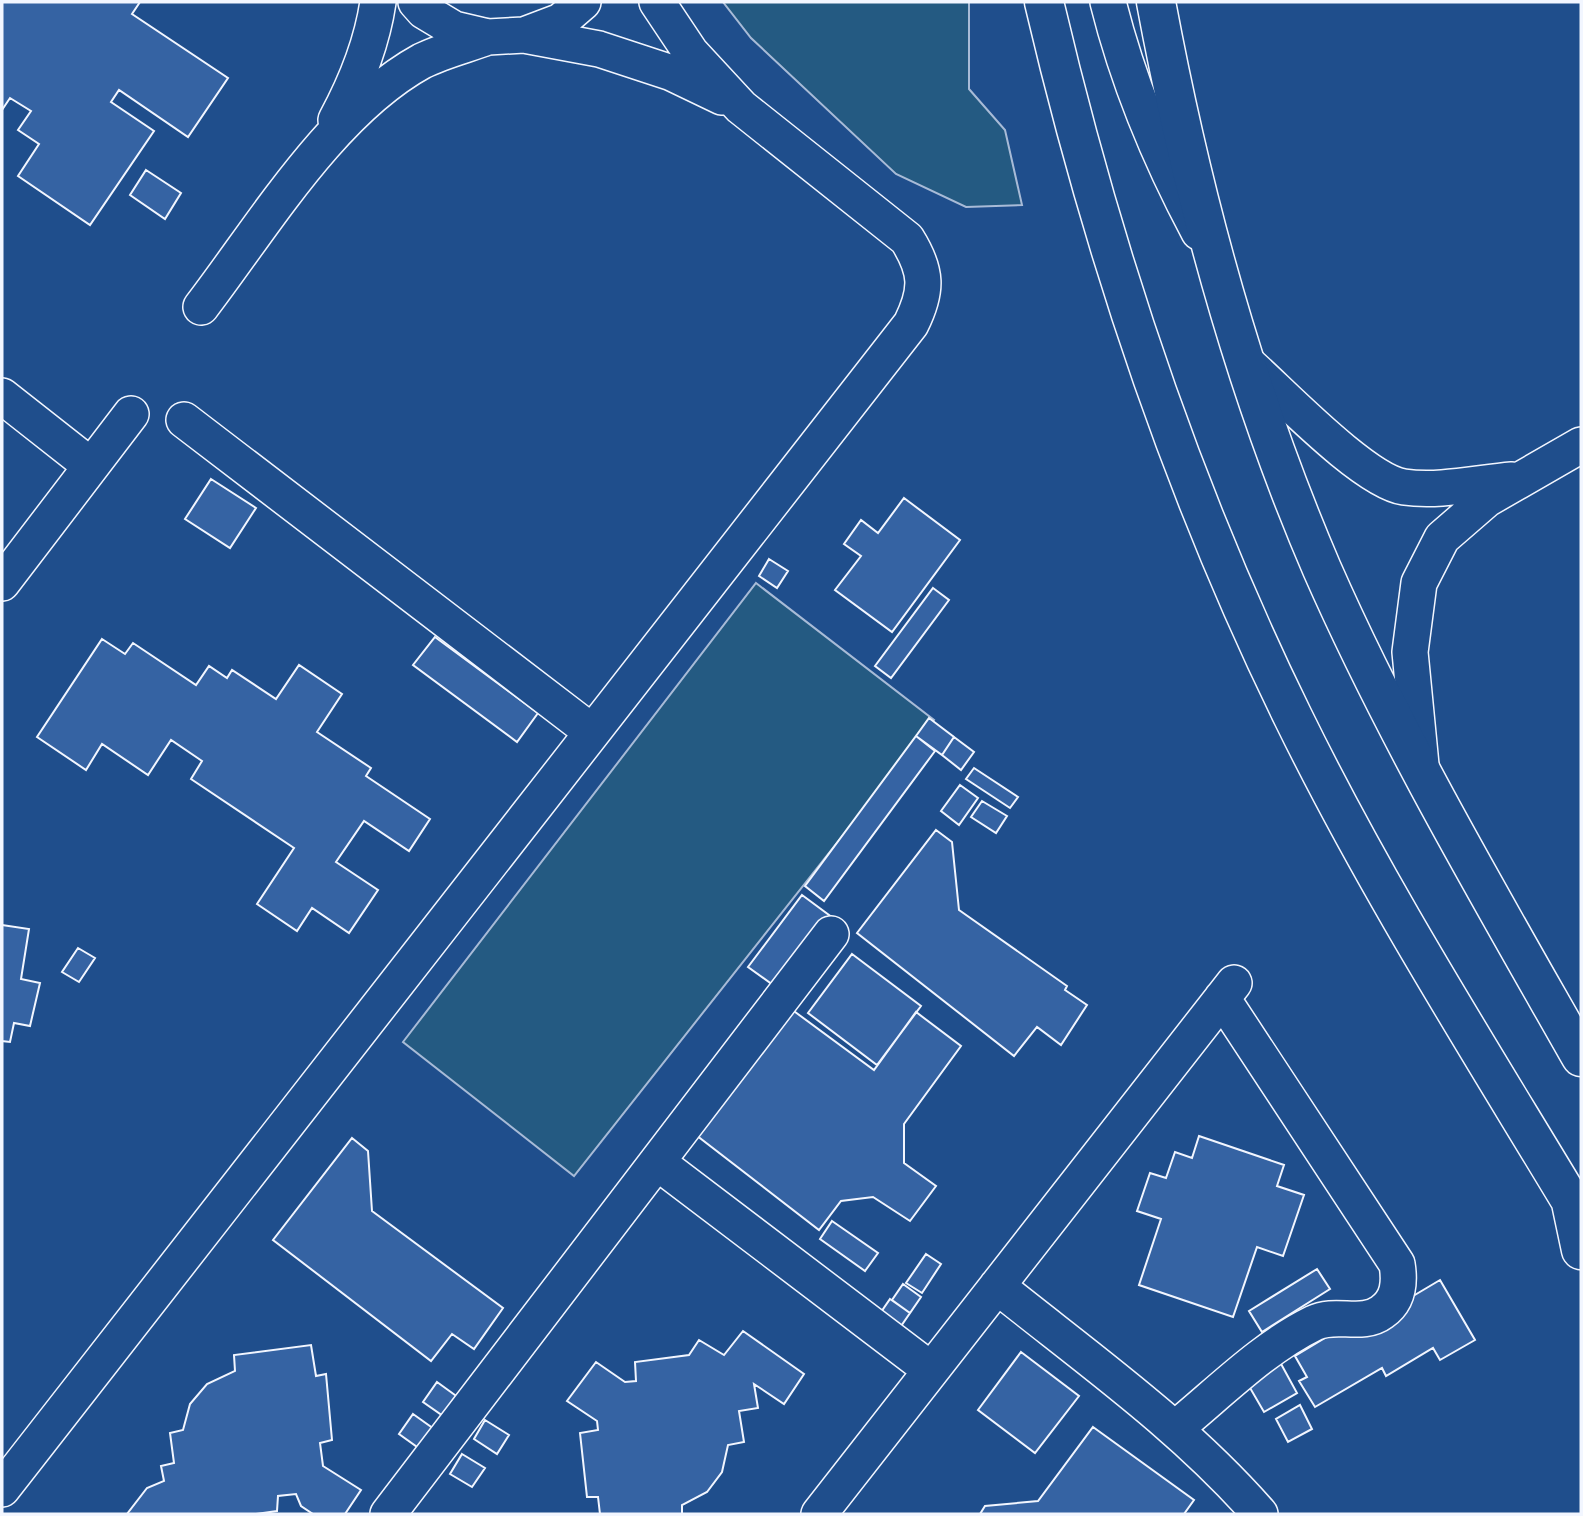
<svg xmlns="http://www.w3.org/2000/svg" width="1583" height="1516" viewBox="0 0 1583 1516" font-family="Commissioner,sans-serif">
	<style>
		.green { fill: #245a82; stroke: #a8bbd7; stroke-width: 2 }
		.building { fill: #3563a3; stroke: #f2f6ff; stroke-width: 2 }
		.lines { fill: none; stroke-linecap: round; stroke-linejoin: round }
		.minor-casing { stroke: #f2f6ff; stroke-width: 38 }
		.major-casing { stroke: #f2f6ff; stroke-width: 41 }
		.minor { stroke: #1f4e8c; stroke-width: 35 }
		.major { stroke: #1f4e8c; stroke-width: 38 }
	</style>
	<rect width="100%" height="100%" fill="#1f4e8c"/>
	<path class="green" d="M723,2H969V89L1005,130L1022,205L966,207L896,174L751,38Z
		M756,583L934,720L574,1176L403,1042Z"/>
	<path class="building" d="M2,2H140L132,14L228,78L188,137L119,90L111,102L154,131L90,225L18,176L39,144L18,130L31,111L10,98L2,110Z
		M146,170L181,193L165,219L130,195Z
		M211,479L256,508L230,548L185,519Z
		M904,498L960,540L892,632L835,590L861,556L844,544L861,520L878,533Z
		M769,559L788,571L777,588L759,576Z
		M933,588L949,600L891,678L875,666Z
		M435,637L538,713L517,742L413,665Z
		M102,639L125,654L133,643L196,685L209,666L227,678L232,670L276,699L299,665L342,694L317,732L371,768L366,776L430,819L409,851L364,821L336,862L378,890L349,933L312,908L297,931L257,904L294,848L191,779L202,761L171,740L148,775L102,744L86,770L37,737Z
		M929,718L954,737L942,755L916,736Z
		M916,736L935,751L824,901L805,886Z
		M954,737L974,752L961,770L942,755Z
		M974,768L1018,797L1010,808L966,779Z
		M960,785L978,798L959,825L941,811Z
		M982,801L1007,816L996,833L971,817Z
		M936,830L952,842L959,910L1067,986L1065,990L1087,1005L1061,1045L1037,1027L1014,1056L857,933Z
		M802,895L833,918L780,990L748,967Z
		M2,925L29,929L21,979L40,983L30,1026L14,1023L10,1042L2,1041Z
		M78,948L95,958L79,982L62,972Z
		M852,954L921,1006L877,1065L808,1013Z
		M787,1006L874,1070L916,1012L961,1046L904,1124V1163L936,1186L910,1221L873,1197L841,1201L819,1230L696,1135Z
		M1199,1136L1284,1165L1277,1186L1304,1195L1283,1256L1257,1247L1233,1317L1139,1285L1161,1219L1137,1211L1150,1173L1166,1178L1175,1152L1192,1158Z
		M352,1138L368,1151L372,1211L503,1308L474,1349L452,1334L431,1361L273,1240Z
		M832,1221L878,1253L865,1271L820,1239Z
		M926,1254L941,1264L922,1293L906,1283Z
		M1317,1269L1330,1289L1262,1332L1249,1311Z
		M1440,1280L1475,1340L1440,1360L1433,1348L1386,1376L1382,1368L1315,1407L1299,1381L1307,1377L1295,1356L1350,1323L1354,1331Z
		M903,1284L921,1297L910,1313L892,1300Z
		M890,1299L910,1313L899,1329L879,1315Z
		M743,1331L804,1374L784,1404L754,1384L758,1408L739,1411L744,1442L728,1445L722,1472L707,1492L682,1505V1514H600L598,1497H587L580,1433L598,1430L597,1421L567,1401L596,1362L625,1382L636,1381L635,1362L689,1355L699,1340L724,1355Z
		M311,1345L316,1376L326,1374L332,1440L320,1443L323,1466L361,1490L345,1514H313L301,1506L296,1494L278,1496L277,1511L256,1514H127L147,1488L164,1481L161,1466L174,1463L170,1433L183,1430L190,1404L207,1384L235,1371L234,1355Z
		M1021,1352L1079,1396L1035,1453L978,1410Z
		M1280,1362L1297,1393L1264,1412L1246,1381Z
		M437,1382L459,1398L446,1418L423,1402Z
		M1300,1405L1312,1429L1288,1442L1276,1419Z
		M413,1414L434,1429L420,1449L399,1434Z
		M485,1420L509,1435L497,1454L474,1439Z
		M1093,1427L1194,1500L1184,1514H980L985,1506L1038,1501Z
		M462,1454L485,1468L472,1487L450,1474Z"/>
	<g class="lines">
		<defs>
			<path id="minor" d="M416,2L424,11L454,29L488,37L524,35L599,49L672,73L722,97
				M1108,2C1128,82 1160,159 1199,232
				M524,35L561,21L583,2
				M336,120C356,83 372,43 378,2
				M201,307C263,226 331,111 422,61C442,51 466,45 488,37
				M1248,364C1281,393 1364,481 1404,487C1439,492 1477,483 1512,480
				M2,396L91,466
				M184,420L592,732
				M2,583L131,414
				M1421,765L1410,652L1419,583L1442,538L1487,499L1581,445
				M657,1162L931,1370
				M997,1286C1088,1359 1183,1426 1260,1514
				M1176,1428C1220,1392 1263,1348 1314,1323C1336,1312 1362,1327 1382,1312C1399,1300 1400,1282 1397,1264L1222,998
				M2,1489L911,324C928,290 927,271 907,239L741,107L691,53L657,2
				M388,1514L831,934
				M819,1514L1234,983"/>
			<path id="major" d="M1044,2C1102,249 1181,489 1293,717C1378,891 1482,1053 1581,1218
				M1156,2C1192,195 1244,388 1322,569C1395,735 1492,900 1581,1057
				M1570,1198L1581,1250"/>
		</defs>
		<use href="#minor" class="minor-casing"/>
		<use href="#major" class="major-casing"/>
		<use href="#minor" class="minor"/>
		<use href="#major" class="major"/>
	</g>
	<rect width="1583" height="1516" fill="none" stroke="#f2f6ff" stroke-width="7"/>
</svg>
